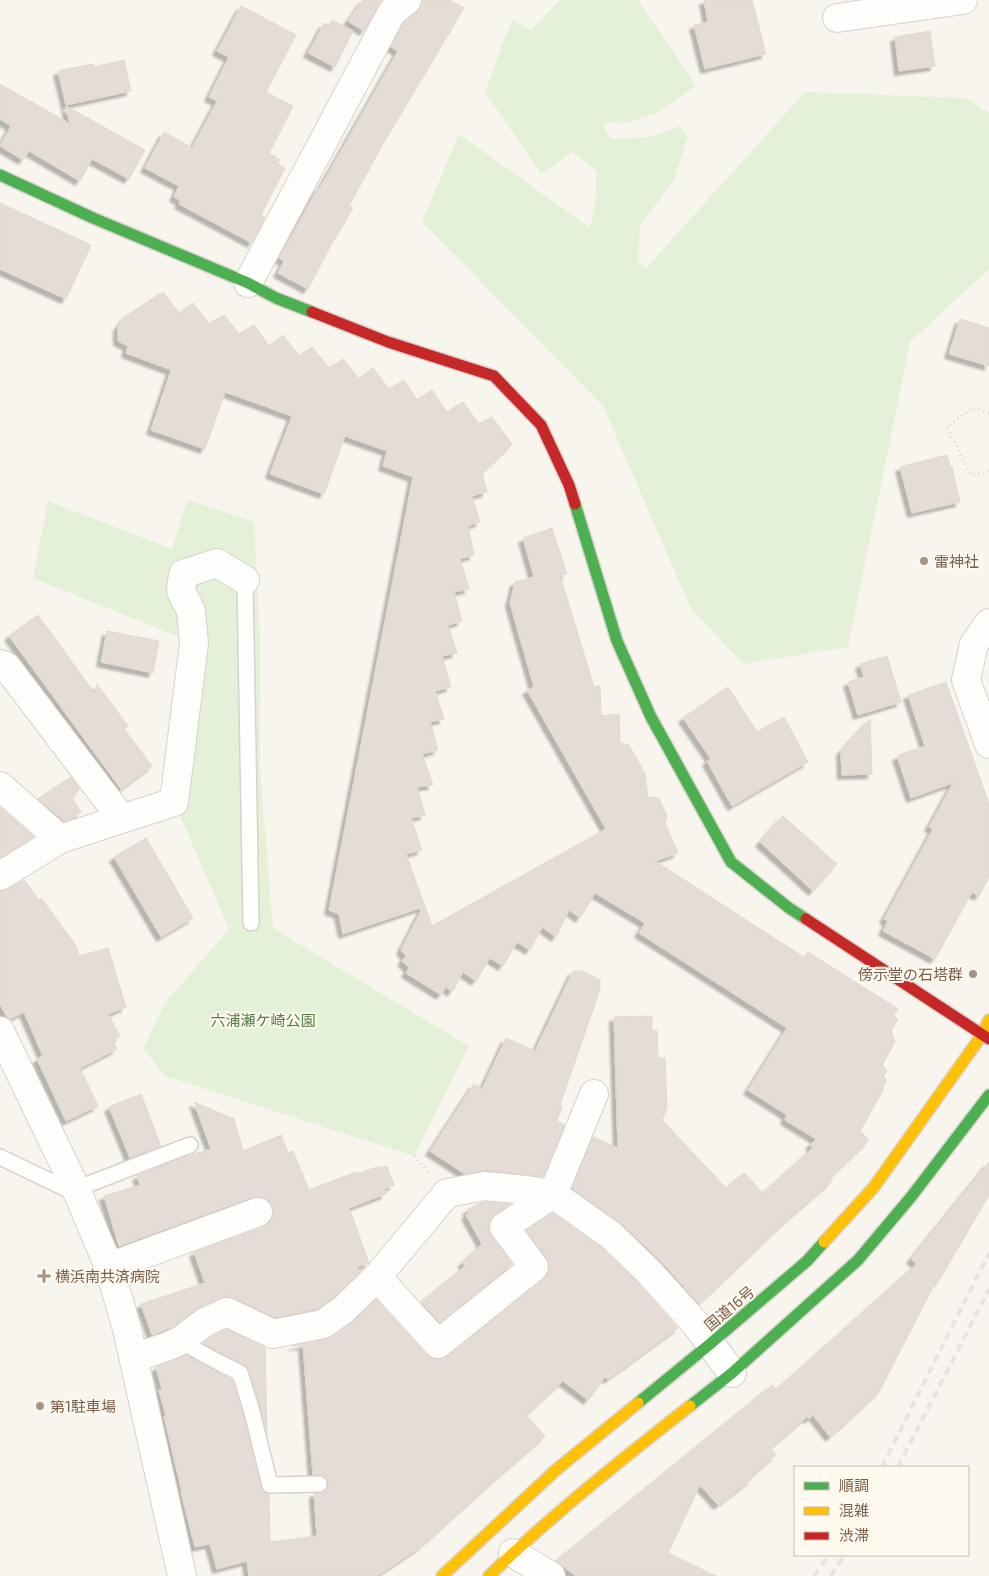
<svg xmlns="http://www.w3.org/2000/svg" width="989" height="1576" viewBox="0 0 989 1576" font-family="'Exo 2','Noto Sans JP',sans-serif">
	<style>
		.green { fill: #e4f0d8 }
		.building { fill: #e5ddd5; stroke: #e1d8cf; filter: url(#shadow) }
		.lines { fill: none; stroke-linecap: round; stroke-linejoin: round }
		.lane-casing { stroke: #d7d2cb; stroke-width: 18 }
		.street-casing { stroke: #d7d2cb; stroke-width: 30 }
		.fast-casing { stroke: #d8d2cb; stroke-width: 14 }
		.slow-casing { stroke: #d8d2cb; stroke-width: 14 }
		.jam-casing { stroke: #d8d2cb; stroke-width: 14 }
		.path { stroke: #dad5cf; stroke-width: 3; stroke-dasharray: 1 4; stroke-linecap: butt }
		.lane { stroke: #fefefc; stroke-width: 15 }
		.street { stroke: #fefefc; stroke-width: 28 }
		.fast { stroke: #4caf50; stroke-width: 11 }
		.slow { stroke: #ffc107; stroke-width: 11 }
		.jam { stroke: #c62828; stroke-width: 11 }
		.rail { stroke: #e5e3e6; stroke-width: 4; stroke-dasharray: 8 5; stroke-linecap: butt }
		.poi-dot { fill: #a59384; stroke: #fffaef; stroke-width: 2 }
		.labels { text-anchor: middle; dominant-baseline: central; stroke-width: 4; stroke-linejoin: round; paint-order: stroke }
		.poi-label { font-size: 15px; fill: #785e4b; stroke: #fffaef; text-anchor: start }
		.park-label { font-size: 15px; fill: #517e43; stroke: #fffaef }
		.street-label { font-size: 15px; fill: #785e4b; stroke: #fffaef }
	</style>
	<defs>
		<filter id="shadow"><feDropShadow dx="-4.5" dy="4.5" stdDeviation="1" flood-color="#0004"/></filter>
	</defs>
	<rect width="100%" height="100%" fill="#f8f5ee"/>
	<path class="green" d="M560,0H638L696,86L658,112L624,124L608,121L603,127L611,139L651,137L680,126L688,137L673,181L640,226L638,262L646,268L805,92L965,98L989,113V269L910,342L848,647L743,664L691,609L603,406L422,222L459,134L590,228L596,197V171L573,152L541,174L485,92L512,19L531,30Z
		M188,500L254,522L260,637V767L273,928L469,1046L414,1156L165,1076L143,1048L165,1003L229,929L174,802L194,643L33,578L48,501L172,549Z"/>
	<path class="building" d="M363,0H382L364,31L348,21Z
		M422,0H449L464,8L381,147L349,206L353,208L335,239H334L308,289L278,273L284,261L279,258L319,187L320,188L398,51L391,47L404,22L417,12L421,6Z
		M704,0H752L766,54L705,69L694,25L708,22Z
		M241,6L296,35L266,92L293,106L269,153L280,160L277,163L285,168L261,215L265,217L252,243L179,204L181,201L174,197L179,186L145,168L164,132L192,148L217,101L209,97L229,57L217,51Z
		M332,20L353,31L335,67L308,53L324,23L329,26Z
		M930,31L935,66L899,71L895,37Z
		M124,60L131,91L66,105L58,71L93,64L94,67Z
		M0,84L70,124L66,106L145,150L129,179L92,159L80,181L29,151L23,160L0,146L11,126L0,119Z
		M0,203L91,245L66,299L0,269Z
		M163,292L179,313L193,303L209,324L224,315L239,334L254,325L269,346L283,335L299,356L312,347L329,368L343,359L359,379L373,368L389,389L404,380L417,400L432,390L447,412L463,402L479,424L492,417L512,444L482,473L487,492L472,496L480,522L468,526L474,555L460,559L469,589L454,592L462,621L448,625L457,653L442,656L451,687L435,691L444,719L430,722L438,750L422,754L433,785L417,787L425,815L411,818L422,850L406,854L432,926L606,829L527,690L534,687L510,603L515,582L534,577L523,538L552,528L567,574L560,575L594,687L600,686L601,716L619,714L620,743L629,745L645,774L648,797L659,798L667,816L665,823L678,853L655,861L805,958L808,952L898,1009L893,1016L898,1019L891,1031L895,1042L882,1065L887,1070L883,1077L887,1080L882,1088L883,1090L860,1131L869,1140L830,1178L832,1181L788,1219L699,1304L661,1261L623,1225L572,1188L593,1137L618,1148L614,1017L652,1016V1031H657L658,1058H665L667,1108L662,1120L726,1188L744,1173L763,1193L813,1148L810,1145L816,1139L785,1120L787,1115L748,1090L787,1028L639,933L645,923L595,893L580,918L569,910L556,937L542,927L530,950L517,942L503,966L490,958L476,981L463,972L452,992L446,987L441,995L406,973L409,968L402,961L406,956L401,950L423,907L343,934L339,914L329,910L413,477L383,466L387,451L345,436L324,494L270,474L292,416L225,392L205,449L151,430L171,370L126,353L128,346L118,341V327L125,317Z
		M960,319L989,328V366L949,354Z
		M947,455L950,467H952L960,502L912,513L900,467Z
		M38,615L95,694L97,684L128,726L124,729L152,766L121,789L9,636Z
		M107,631L159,641L153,673L101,662Z
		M887,656L901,702L858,715L848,682L864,677L860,664Z
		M946,682L989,804V877L979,896L972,892L935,959L883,931L888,921L884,919L933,829L929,827L953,783L911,798L897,756L925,746L908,695Z
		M728,687L757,732L784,717L808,762L732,806L707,761L711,759L683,718Z
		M870,719L872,774L842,775L841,751Z
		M71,777L80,789L72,798L81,812L72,819L64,821L38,799Z
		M0,807L34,837L0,858Z
		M783,816L837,864L813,891L760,842Z
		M146,838L193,918L161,937L114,857Z
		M24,880L39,900L41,898L75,944L79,956L108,948L126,1007L108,1014L120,1036L113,1040L117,1049L80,1068L98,1106L66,1121L37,1059L43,1056L24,1012L10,1019L7,1017L0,1004V892L8,889Z
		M573,971H582L600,980V989L560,1105L562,1106L557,1121L565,1125L543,1177L486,1170L465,1174L430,1151L474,1084L482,1089L506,1038L535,1051Z
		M141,1094L161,1146L130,1158L109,1107Z
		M194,1102L234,1119L243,1151L281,1135L288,1153L293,1151L309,1190L356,1172L357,1174L377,1167H387L394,1185L384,1189L386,1194L349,1208L369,1263L357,1267L361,1271L333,1298L317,1309L275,1318L234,1298L227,1296L199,1308L172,1327L152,1335L141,1304L205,1283L194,1252L263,1227L270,1222L273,1214L272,1206L268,1200L260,1197H253L119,1246L104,1196L140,1185L137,1176L185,1157L211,1149Z
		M989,1162V1195L938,1282L936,1281L879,1392L830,1437L813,1415L809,1419L807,1417L770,1448L776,1455L749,1478L751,1480L718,1505L700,1485L668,1553L716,1576H576L556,1561L772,1385L776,1390L917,1264L911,1259Z
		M486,1202L510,1204L495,1214L490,1220L488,1228L492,1236L512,1264L440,1323L421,1302L465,1266L462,1263L482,1244L466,1215L469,1214L467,1210L480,1203Z
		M553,1213L602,1248L638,1283L678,1328L608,1379L605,1377L588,1400L563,1381L526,1415L545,1436L500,1475L419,1548L377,1576H249L247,1561L217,1569L210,1544L195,1547L181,1492H182L164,1416H166L159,1390L162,1389L156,1367L186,1355L232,1380L242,1411L261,1487L263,1491L269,1494L270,1542L317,1536L314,1493L324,1492L327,1488L328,1483L324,1476L313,1475L303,1345L293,1346L326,1339L332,1337L354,1321L376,1299L427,1355L433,1359H440L447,1356L544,1279L548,1273L549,1265L547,1258L526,1231Z
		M227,1329L265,1347L267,1435L260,1405L247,1367L203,1343L213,1336Z"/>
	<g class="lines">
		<defs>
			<path id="lane" d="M245,580L251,923
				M0,1157L77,1194
				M76,1189L190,1145
				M180,1341L218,1362L240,1373L251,1408L270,1485L319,1484"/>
			<path id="street" d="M837,18L963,0
				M248,283L392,12L407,0
				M989,623L974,644L966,680L989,744
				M0,664L6,666L122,819
				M0,786L60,839
				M0,876L60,839L174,802L194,643L191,611L181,591L183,574L217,563L245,580
				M0,1031L76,1189L109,1267L127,1329L182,1576
				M109,1267L258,1212
				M377,1277L438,1344L534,1267L504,1227L553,1194L594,1094
				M134,1358L166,1347L180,1341L205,1322L227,1312L273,1334L323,1324L343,1310L377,1277L447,1193L485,1186L527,1190L553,1194L612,1236L649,1272L695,1323L732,1373
				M513,1553L551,1576"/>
			<path id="fast" d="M0,175L93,218L248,283L276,298L312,312
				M575,504L617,641L651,717L731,862L789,908L806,919
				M638,1403L710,1344L807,1261L824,1242
				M690,1406L732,1373L858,1260L911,1197L989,1095"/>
			<path id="slow" d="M824,1242L874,1187L982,1035L989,1020
				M442,1576L556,1470L638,1403
				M489,1576C552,1515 621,1460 690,1406"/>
			<path id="jam" d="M312,312L388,342L494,376L541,425L569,485L575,504
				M806,919L989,1039"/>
		</defs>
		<use href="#lane" class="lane-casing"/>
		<use href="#street" class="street-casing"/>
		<use href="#fast" class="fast-casing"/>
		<use href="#slow" class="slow-casing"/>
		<use href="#jam" class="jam-casing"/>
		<path class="path" d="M989,413L972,408L947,427L971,475L989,471
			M414,1156L428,1172"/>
		<use href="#lane" class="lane"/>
		<use href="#street" class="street"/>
		<use href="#fast" class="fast"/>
		<use href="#slow" class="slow"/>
		<use href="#jam" class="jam"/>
		<path class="rail" d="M882,1467L989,1253
			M898,1467L989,1289
			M814,1576L828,1555
			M831,1576L844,1555"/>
	</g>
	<g class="poi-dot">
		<circle cx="924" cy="561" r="5"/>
		<circle cx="973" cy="974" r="5"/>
		<path d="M41.5 1268.5h5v5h5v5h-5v5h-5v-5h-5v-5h5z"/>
		<circle cx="40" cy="1406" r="5"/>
	</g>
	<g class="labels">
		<g class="poi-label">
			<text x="934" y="561">雷神社</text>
			<text x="963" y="974" text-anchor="end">傍示堂の石塔群</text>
			<text x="55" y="1276">横浜南共済病院</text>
			<text x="50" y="1406">第1駐車場</text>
		</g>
		<g class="park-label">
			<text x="263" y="1020">六浦瀬ケ崎公園</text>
		</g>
		<g class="street-label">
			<text transform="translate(729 1308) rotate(-40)">国道16号</text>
		</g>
	</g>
	<rect x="794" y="1466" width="175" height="90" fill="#fffaef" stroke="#c9bcad"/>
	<rect x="804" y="1482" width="25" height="8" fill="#4caf50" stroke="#c9bcad"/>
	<text x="839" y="1491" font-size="15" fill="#785e4b">順調</text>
	<rect x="804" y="1507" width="25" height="8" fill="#ffc107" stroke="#c9bcad"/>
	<text x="839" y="1516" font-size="15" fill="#785e4b">混雑</text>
	<rect x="804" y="1532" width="25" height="8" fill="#c62828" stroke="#c9bcad"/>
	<text x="839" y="1541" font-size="15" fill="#785e4b">渋滞</text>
</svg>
